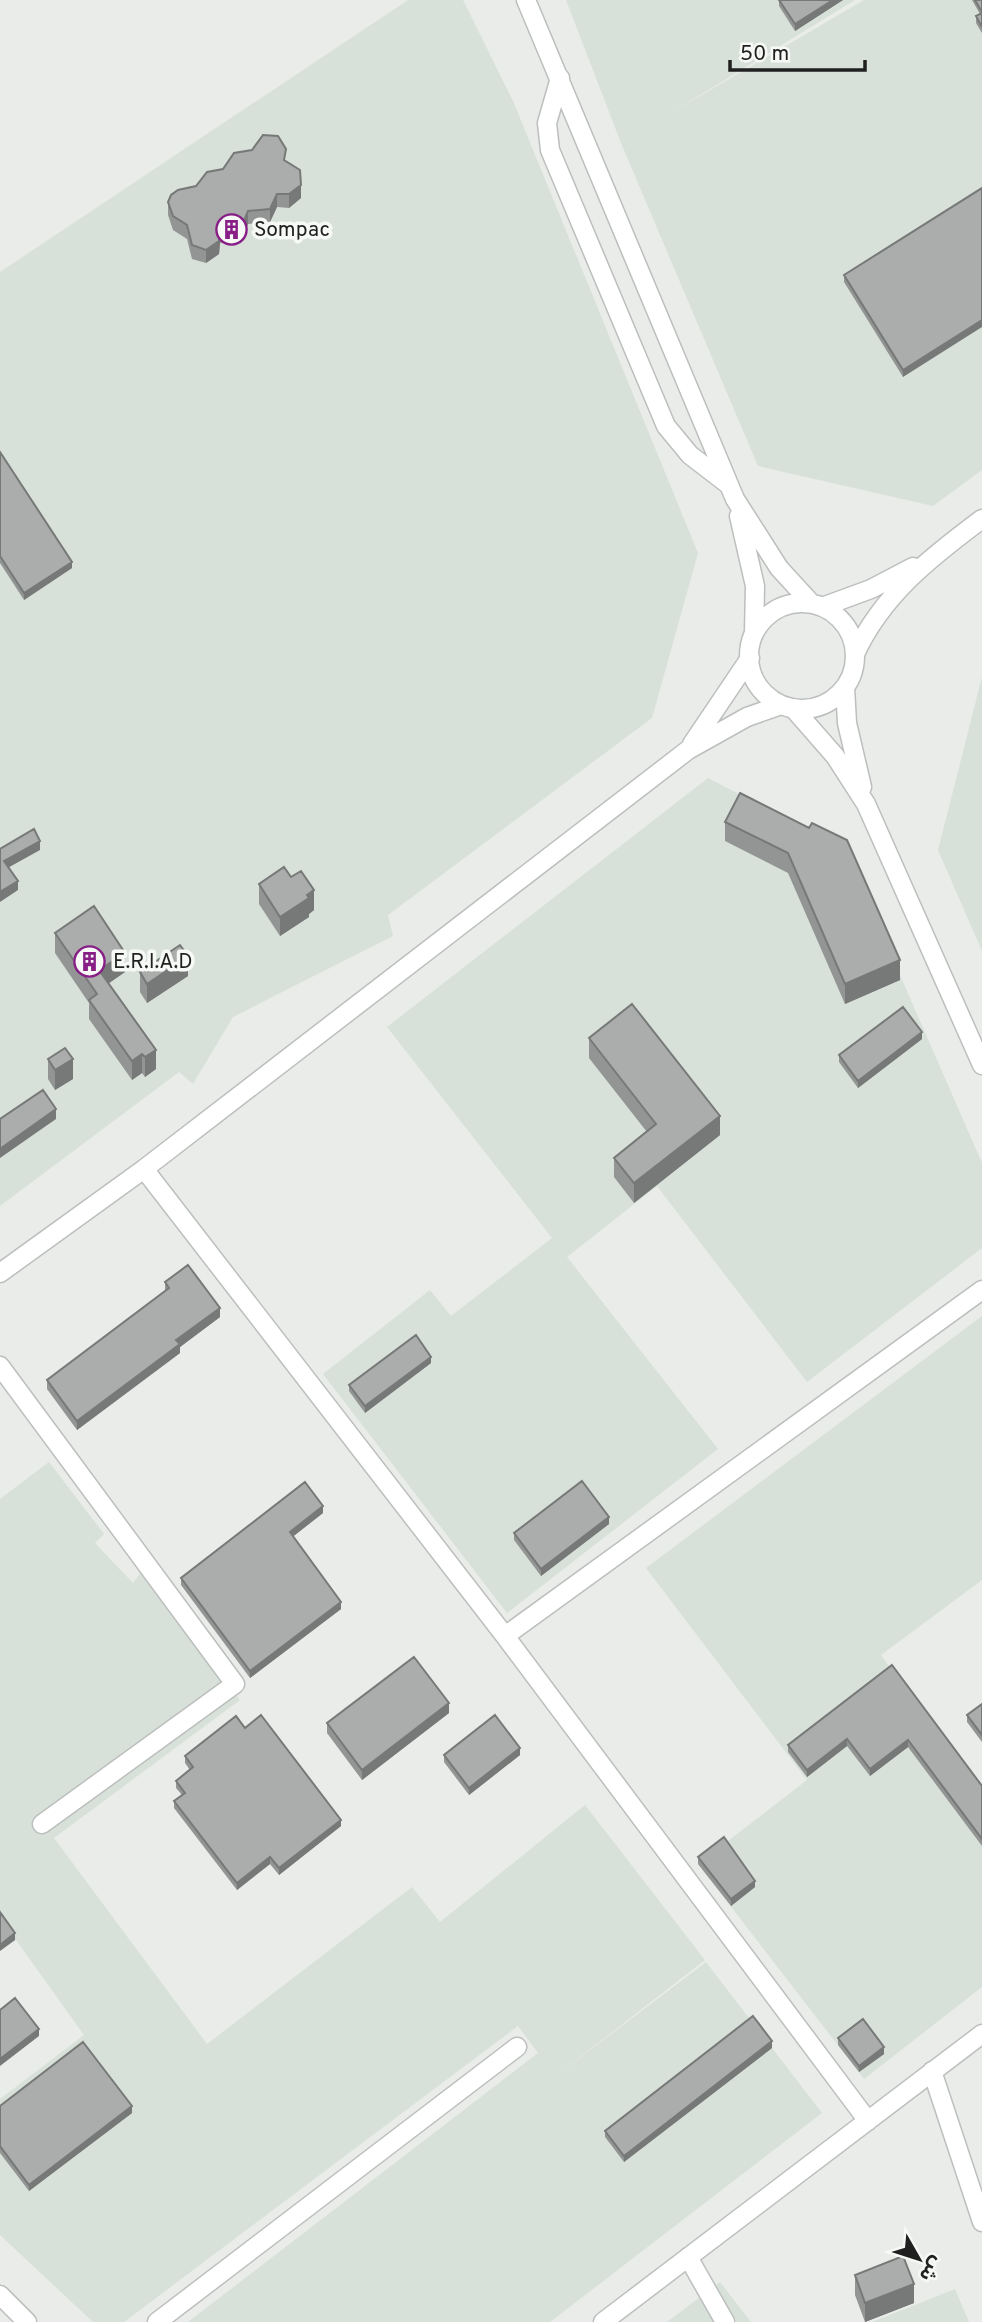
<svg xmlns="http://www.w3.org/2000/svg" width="982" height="2322" viewBox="0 0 982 2322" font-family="Overpass,'Noto Sans Arabic',sans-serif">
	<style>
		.built { fill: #d7e1d9 }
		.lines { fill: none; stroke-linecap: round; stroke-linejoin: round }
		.minor-casing { stroke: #bcbfbd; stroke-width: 21 }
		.minor { stroke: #fff; stroke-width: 18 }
		.wall { fill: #929593 }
		.shaded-wall { fill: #777978 }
		.building { fill: #aaadab; stroke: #777978; stroke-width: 2 }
		.labels { text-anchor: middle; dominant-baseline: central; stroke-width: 7; stroke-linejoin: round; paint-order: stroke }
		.poi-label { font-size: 21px; fill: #1f201f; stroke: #f6f9f6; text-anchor: start }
	</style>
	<rect width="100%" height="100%" fill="#e9ece9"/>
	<path class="built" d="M408,0H463L513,101L698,553L652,718L388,915L393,936L233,1017L193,1084L179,1072L0,1206V272Z
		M566,0H855L671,113L864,0H982V470L933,506L758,466L621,143Z
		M982,677V951L938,850Z
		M708,778L845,849L982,1163V1248L807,1382L657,1186L567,1257L718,1449L507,1613L323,1374L430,1290L451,1316L552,1238L387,1027Z
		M982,1316V1580L881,1655L982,1793V1987L864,2079L698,1864L807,1780L646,1568Z
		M49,1462L104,1534L95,1543L133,1583L141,1572L240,1700L54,1838L207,2044L412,1887L440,1922L585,1805L705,1960L557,2075L706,1962L822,2113L550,2322H188L538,2053L518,2026L124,2322H93L0,2235V2099L84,2035L16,1940L0,1951V1499Z
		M720,2282L751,2322H667Z
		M955,2289L969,2322H872Z"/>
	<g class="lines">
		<defs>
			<path id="minor" d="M526,0L735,499L779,568L812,604
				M560,78L547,123L550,150L666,426L690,455L729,485
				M739,516L755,586L754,633
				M749 656a53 53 0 1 1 106 0a53 53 0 1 1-106 0Z
				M822,607L871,589L913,567
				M855,654C882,595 931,557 982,519
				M845,687L847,723L862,787
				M793,708L835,756L866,804L982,1065
				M692,744L750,658
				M144,1169L505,1636L868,2121
				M0,1273L144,1169L688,750L747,717L781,705
				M0,1366L235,1684L42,1824
				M505,1636L982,1290
				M932,2071L982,2222
				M688,2257L725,2322
				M0,2295L27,2322
				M157,2322L517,2047
				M603,2322L982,2034"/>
		</defs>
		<use href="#minor" class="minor-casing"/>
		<use href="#minor" class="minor"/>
	</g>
	<path class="wall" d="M779,0H843L795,31L779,6Z
		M972,0H982V33L976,23V16L980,14Z
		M252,150L286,162L301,198L289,208L277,207L270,222L248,224L241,241L220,243L219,254L206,263L192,259L187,239L173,230L168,215V202L196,186Z
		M982,188L903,377L844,282V275Z
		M0,452L72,568L24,600L0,563Z
		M725,822L809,828L900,980L845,1004L788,873L725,841Z
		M259,884L314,910L309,914V917L280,936L259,904Z
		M55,933L125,972L109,983L156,1069L145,1077L142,1073L132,1080L89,1019V1003L55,953Z
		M140,972L188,976L147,1003L140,992Z
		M589,1038L720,1135L634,1203L614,1177V1158L647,1132L589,1058Z
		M922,1039L858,1088L839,1062V1055Z
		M48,1059L73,1079L55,1090L48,1079Z
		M165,1282L220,1317L180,1347V1353L77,1430L47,1389V1380L165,1291Z
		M431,1363L365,1413L349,1391V1385Z
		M323,1513L293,1536L341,1609L250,1678L181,1585V1578Z
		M609,1524L541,1576L514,1540V1533Z
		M892,1665L982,1786V1846L908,1747L870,1776L847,1746L807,1777L788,1752V1745Z
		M982,1704V1742L967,1722V1715Z
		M449,1713L362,1780L327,1733V1723Z
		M245,1728L341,1826L279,1875L270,1864L237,1890L174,1808V1801L182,1795L176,1788V1781L190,1770L185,1763V1756Z
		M444,1755H520L469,1795L444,1762Z
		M698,1857L755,1887L731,1906L698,1864Z
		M838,2038L884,2054L859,2072L838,2045Z
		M772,2048L624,2162L605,2137V2131Z
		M0,2106L132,2113L29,2191L0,2153Z
		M855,2275L914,2303L865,2322L855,2295Z"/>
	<path class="shaded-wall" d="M833,0H843L795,31V24Z
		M301,185V198L289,208V194Z
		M277,194V207L270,222V209Z
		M248,211V224L241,241V228Z
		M220,230V243L219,254L206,263V250Z
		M982,320V327L903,377V370Z
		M72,562V568L24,600V593Z
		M40,841V850L4,870V861Z
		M18,881V890L0,902V892Z
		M314,890V910L309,914V917L280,936V917Z
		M125,953V972L99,990V970Z
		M188,956V976L147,1003V984Z
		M900,960V980L845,1004V984Z
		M922,1032V1039L858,1088V1081Z
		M156,1050V1069L145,1077V1057Z
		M142,1054V1073L132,1080V1061Z
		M73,1059V1079L55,1090V1070Z
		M56,1109V1119L0,1158V1149Z
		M720,1116V1135L634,1203V1183Z
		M220,1308V1317L180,1347V1353L77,1430V1421L176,1340Z
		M431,1357V1363L365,1413V1406Z
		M323,1506V1513L290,1539V1532Z
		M609,1517V1524L541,1576V1569Z
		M341,1602V1609L250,1678V1671Z
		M449,1703V1713L362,1780V1770Z
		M847,1739V1746L807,1777V1770Z
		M908,1740V1747L870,1776V1769Z
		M520,1748V1755L469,1795V1788Z
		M341,1820V1826L279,1875V1868Z
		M270,1857V1864L237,1890V1883Z
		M755,1881V1887L731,1906V1899Z
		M15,1933V1940L0,1951V1945Z
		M39,2029V2036L0,2066V2059Z
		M772,2041V2048L624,2162V2156Z
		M884,2047V2054L859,2072V2066Z
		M132,2106V2113L29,2191V2185Z
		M914,2284V2303L865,2322V2303Z"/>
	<path class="building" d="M779,0H833L795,24Z
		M975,0H982V12Z
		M982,13V27L976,16Z
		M263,135L278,136L286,149L284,160L300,170L301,185L289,194H277L270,209L248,211L241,228L220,230L219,241L206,250L192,245L187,225L173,216L168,202L171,195L178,190L196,186L207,172L223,169L234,153L252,150Z
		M982,188V320L903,370L844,275Z
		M0,452L72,562L24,593L0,556Z
		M740,793L809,828L812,823L847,840L900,960L845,984L788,853L725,822Z
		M34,829L40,841L4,861L18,881L0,892V849Z
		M284,867L291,877L301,871L314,890L307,895L309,898L280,917L259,884Z
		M94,906L125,953L99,970L156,1050L145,1057L142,1054L132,1061L89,1000L97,994L55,933Z
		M180,945L188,956L147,984L140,972Z
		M632,1004L720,1116L634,1183L614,1158L656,1124L589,1038Z
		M903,1007L922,1032L858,1081L839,1055Z
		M65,1048L73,1059L55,1070L48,1059Z
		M43,1090L56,1109L0,1149V1119Z
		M188,1265L220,1308L176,1340L180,1344L77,1421L47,1380L169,1288L165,1282Z
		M416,1335L431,1357L365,1406L349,1385Z
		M582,1481L609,1517L541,1569L514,1533Z
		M305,1482L323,1506L290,1532L341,1602L250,1671L181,1578Z
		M414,1657L449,1703L362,1770L327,1723Z
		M892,1665L982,1786V1839L908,1740L870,1769L847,1739L807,1770L788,1745Z
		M982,1704V1735L967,1715Z
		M261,1715L341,1820L279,1868L270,1857L237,1883L174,1801L185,1793L176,1781L193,1767L185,1756L236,1716L245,1728Z
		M495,1715L520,1748L469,1788L444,1755Z
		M724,1837L755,1881L731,1899L698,1857Z
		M0,1912L15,1933L0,1945Z
		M15,1998L39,2029L0,2059V2010Z
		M753,2016L772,2041L624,2156L605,2131Z
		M863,2019L884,2047L859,2066L838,2038Z
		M83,2042L132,2106L29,2185L0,2146V2106Z
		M903,2256L914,2284L865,2303L855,2275Z"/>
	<defs>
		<symbol id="building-ring" viewBox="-11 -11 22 22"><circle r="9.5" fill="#f6f9f6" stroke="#871f86" stroke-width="1.5"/><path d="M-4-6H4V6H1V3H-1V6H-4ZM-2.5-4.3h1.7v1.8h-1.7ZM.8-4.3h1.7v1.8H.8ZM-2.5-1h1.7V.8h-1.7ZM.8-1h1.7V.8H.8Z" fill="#871f86"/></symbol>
	</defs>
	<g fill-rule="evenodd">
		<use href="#building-ring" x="214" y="212" width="35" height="35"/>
		<use href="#building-ring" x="72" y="944" width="35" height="35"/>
	</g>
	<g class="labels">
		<g class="poi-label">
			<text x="254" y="230">Sompac</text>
			<text x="113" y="962">E.R.I.A.D</text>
		</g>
	</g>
	<g transform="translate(919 2259) rotate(129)" stroke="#f6f9f6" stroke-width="5" paint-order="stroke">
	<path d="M0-5L12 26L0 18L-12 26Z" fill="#1f201f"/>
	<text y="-10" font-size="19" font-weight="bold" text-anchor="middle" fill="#1f201f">ش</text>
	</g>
	<path d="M730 60v10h135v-10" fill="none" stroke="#1f201f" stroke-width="3.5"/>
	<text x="740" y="60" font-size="21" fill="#1f201f" stroke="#f6f9f6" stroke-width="5" paint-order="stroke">50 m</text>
</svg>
